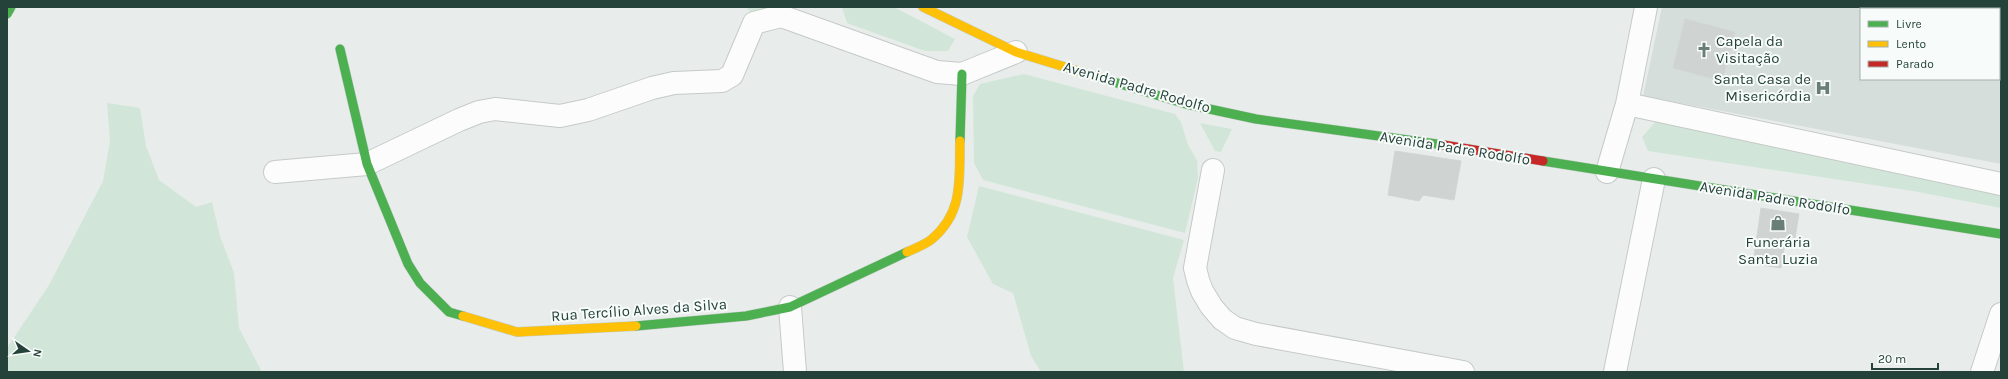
<svg xmlns="http://www.w3.org/2000/svg" width="2008" height="379" viewBox="0 0 2008 379" font-family="Karla,sans-serif">
	<style>
		.built { fill: #d6dedb; fill-rule: evenodd }
		.green { fill: #d1e6d8 }
		.building { fill: #cfd4d2; stroke: #d1d6d4 }
		.lines { fill: none; stroke-linecap: round; stroke-linejoin: round }
		.street-casing { stroke: #c5cac8; stroke-width: 24 }
		.fast-casing { stroke: #c3cbc8; stroke-width: 10 }
		.slow-casing { stroke: #c3cbc8; stroke-width: 10 }
		.jam-casing { stroke: #c3cbc8; stroke-width: 10 }
		.street { stroke: #fcfcfc; stroke-width: 22 }
		.fast { stroke: #4caf50; stroke-width: 9 }
		.slow { stroke: #ffc107; stroke-width: 9 }
		.jam { stroke: #c62828; stroke-width: 9 }
		.labels { text-anchor: middle; dominant-baseline: central; stroke-width: 4; stroke-linejoin: round; paint-order: stroke }
		.poi-label { font-size: 15px; fill: #24423a; stroke: #f7fbf9; text-anchor: start }
		.street-label { font-size: 15px; fill: #24423a; stroke: #f7fbf9 }
	</style>
	<rect width="100%" height="100%" fill="#e8edeb"/>
	<path class="built" d="M1662,7H2001V164L1643,96ZM1861,9H1999V79H1861Z"/>
	<path class="green" d="M746,7H774L751,13Z
		M842,7H894L955,39L948,51H925L847,23Z
		M1024,74L1175,114L1181,122L1188,145L1197,160L1198,178L1185,233L983,180L974,163L973,96L980,84Z
		M107,103L140,108L146,146L159,180L196,207L212,202L220,236L234,273L239,328L262,372H7V348L49,285L103,181L110,141Z
		M1656,121L2001,193V208L1913,191L1648,151L1642,137Z
		M1200,123L1232,129L1221,152L1215,151Z
		M979,186L1184,240L1173,278L1184,372H1041L1031,356L1013,293L993,284L967,237Z"/>
	<path class="building" d="M1685,19L1735,32L1722,81L1673,68Z
		M1395,151L1461,161L1454,200L1423,195L1419,201L1388,195Z
		M1761,208L1799,214L1795,238L1786,237L1781,268L1753,264Z"/>
	<g class="lines">
		<defs>
			<path id="street" d="M1627,104L2001,184
				M1213,170L1195,268L1198,280L1202,291L1211,306L1222,319L1235,328L1256,334L1463,372
				M275,172L367,164L459,120L479,112L495,109L560,116L588,110L652,88L674,83L722,81L732,75L754,23L781,16L937,72L962,74L1016,52
				M1607,172L1627,104L1646,7
				M790,307L795,372
				M1615,372L1654,179
				M1982,372L2001,314"/>
			<path id="fast" d="M7,14L11,7
				M340,49L367,164L408,264L420,283L449,312L463,316
				M1104,79L1186,104L1256,119L1444,145
				M960,141L962,74
				M1543,161L2001,234
				M636,326L746,316L790,307L907,252"/>
			<path id="slow" d="M923,7L1016,52L1104,79
				M907,252C915,248 925,245 932,239C964,212 959,179 960,141
				M463,316L517,332L636,326"/>
			<path id="jam" d="M1444,145L1543,161"/>
		</defs>
		<use href="#street" class="street-casing"/>
		<use href="#fast" class="fast-casing"/>
		<use href="#slow" class="slow-casing"/>
		<use href="#jam" class="jam-casing"/>
		<use href="#street" class="street"/>
		<use href="#fast" class="fast"/>
		<use href="#slow" class="slow"/>
		<use href="#jam" class="jam"/>
	</g>
	<defs>
		<symbol id="church-bare" viewBox="-9 -9 18 18"><path d="M-1.2-6h2.4v3.5h3.3v2.4h-3.3V6h-2.4V-.1h-3.3v-2.4h3.3Z" fill="#697e78" stroke="#f7fbf9" stroke-width="2.5" paint-order="stroke"/></symbol>
		<symbol id="hospital-bare" viewBox="-9 -9 18 18"><path d="M-5-5h3v3.5h4V-5h3V5h-3V1.5h-4V5h-3Z" fill="#697e78" stroke="#f7fbf9" stroke-width="2.5" paint-order="stroke"/></symbol>
		<symbol id="shop-bare" viewBox="-9 -9 18 18"><path d="M-5-2.5h2.3a2.7 3.5 0 0 1 5.4 0H5L5.5 6h-11ZM-1.5-2.5h3a1.5 2.3 0 0 0-3 0Z" fill="#697e78" stroke="#f7fbf9" stroke-width="2.5" paint-order="stroke"/></symbol>
	</defs>
	<g fill-rule="evenodd">
		<use href="#church-bare" x="1693" y="39" width="22" height="22"/>
		<use href="#hospital-bare" x="1812" y="77" width="22" height="22"/>
		<use href="#shop-bare" x="1767" y="212" width="22" height="22"/>
	</g>
	<g class="labels">
		<g class="poi-label">
			<text x="1716" y="41">Capela da<tspan x="1716" dy="17">Visitação</tspan></text>
			<text x="1811" y="79" text-anchor="end">Santa Casa de<tspan x="1811" dy="17">Misericórdia</tspan></text>
			<text x="1778" y="242" text-anchor="middle">Funerária<tspan x="1778" dy="17">Santa Luzia</tspan></text>
		</g>
		<g class="street-label">
			<text transform="translate(1137 87) rotate(16)">Avenida Padre Rodolfo</text>
			<text transform="translate(1455 148) rotate(9)">Avenida Padre Rodolfo</text>
			<text transform="translate(1775 198) rotate(9)">Avenida Padre Rodolfo</text>
			<text transform="translate(639 310) rotate(-4)">Rua Tercílio Alves da Silva</text>
		</g>
	</g>
	<rect width="2008" height="379" fill="none" stroke="#24423a" stroke-width="16"/>
	<rect x="1860" y="8" width="140" height="72" fill="#f7fbf9" stroke="#a3b1ad"/>
	<rect x="1868" y="21" width="20" height="6" fill="#4caf50" stroke="#a3b1ad"/>
	<text x="1896" y="28" font-size="12" fill="#24423a">Livre</text>
	<rect x="1868" y="41" width="20" height="6" fill="#ffc107" stroke="#a3b1ad"/>
	<text x="1896" y="48" font-size="12" fill="#24423a">Lento</text>
	<rect x="1868" y="61" width="20" height="6" fill="#c62828" stroke="#a3b1ad"/>
	<text x="1896" y="68" font-size="12" fill="#24423a">Parado</text>
	<g transform="translate(28 351) rotate(103)" stroke="#f7fbf9" stroke-width="3" paint-order="stroke">
	<path d="M0-3L7 15L0 10L-7 15Z" fill="#24423a"/>
	<text y="-6" font-size="11" font-weight="bold" text-anchor="middle" fill="#24423a">N</text>
	</g>
	<path d="M1872 363v6h66v-6" fill="none" stroke="#24423a" stroke-width="2"/>
	<text x="1878" y="363" font-size="12" fill="#24423a" stroke="#f7fbf9" stroke-width="3" paint-order="stroke">20 m</text>
</svg>
